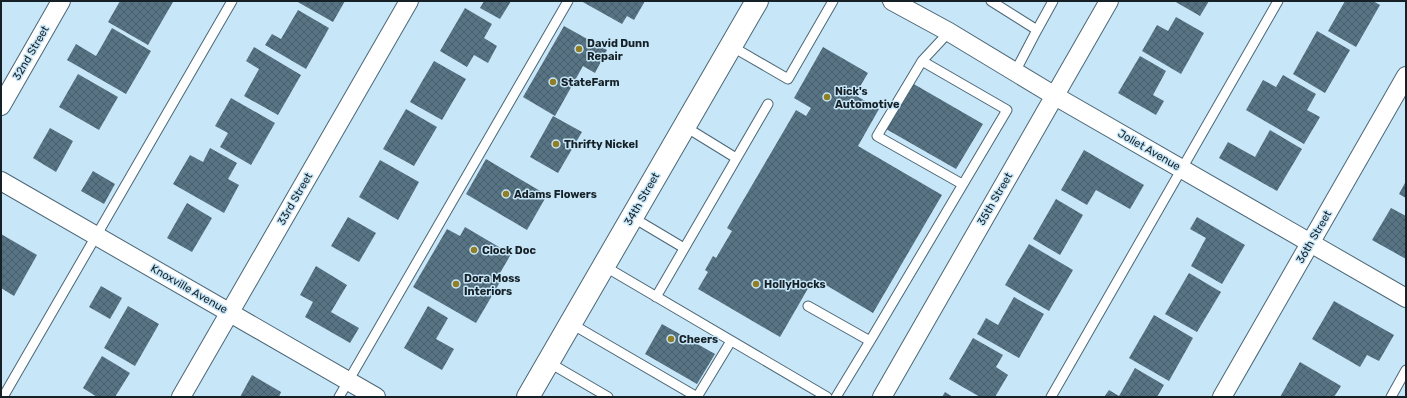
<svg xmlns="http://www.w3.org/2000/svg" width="1407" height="398" viewBox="0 0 1407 398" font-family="Rubik,sans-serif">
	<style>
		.building { fill: url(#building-cross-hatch) }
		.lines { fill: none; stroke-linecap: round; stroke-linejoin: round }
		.lane-casing { stroke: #4c6776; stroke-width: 11 }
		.street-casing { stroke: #4c6776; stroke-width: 20 }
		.secondary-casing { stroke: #4c6776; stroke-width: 24 }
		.lane { stroke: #fff; stroke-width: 9 }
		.street { stroke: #fff; stroke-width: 18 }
		.secondary { stroke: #fff; stroke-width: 22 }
		.poi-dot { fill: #917f26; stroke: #c7e6f7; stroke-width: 1.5 }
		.labels { text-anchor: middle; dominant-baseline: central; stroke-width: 3; stroke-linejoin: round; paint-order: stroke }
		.poi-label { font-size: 11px; font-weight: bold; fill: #152027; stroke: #c7e6f7; text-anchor: start }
		.street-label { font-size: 11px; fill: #152027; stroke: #c7e6f7 }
	</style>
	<defs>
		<pattern id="building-cross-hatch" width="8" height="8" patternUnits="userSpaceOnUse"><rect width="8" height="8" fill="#587484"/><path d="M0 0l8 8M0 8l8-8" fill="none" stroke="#485f6c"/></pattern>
	</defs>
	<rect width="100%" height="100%" fill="#c7e6f7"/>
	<path class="building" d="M120,1H170L173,2L148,45L108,22Z
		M296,1H345L333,22Z
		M484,1H511L500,19L480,8Z
		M581,1H645L634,20L627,16L622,24Z
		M1174,1H1209L1200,16Z
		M1345,1H1373L1380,5L1356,47L1328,31Z
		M465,8L492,24L484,38L497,46L488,63L474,55L467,67L440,51Z
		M298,10L329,28L306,69L265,45L272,34L281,39Z
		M1176,17L1204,33L1181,74L1142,51L1157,25L1168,31Z
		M564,26L607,50L595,73L583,66L555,116L523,97Z
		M112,28L151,51L126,94L67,60L76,44L96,56Z
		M1317,31L1350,50L1325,93L1293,74Z
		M254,47L301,75L278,115L244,96L259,69L246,61Z
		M823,47L868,73L855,95L879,109L858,146L942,195L873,313L814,278L780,337L698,289L708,272L705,270L713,256L716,258L732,231L727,228L796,110L806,116L811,108L794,98Z
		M1140,56L1166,71L1153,95L1164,101L1156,115L1118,93Z
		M434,61L466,79L442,120L410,102Z
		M78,74L118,97L99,130L59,107Z
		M1283,75L1316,94L1307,110L1320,117L1304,144L1246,110L1263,80L1276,87Z
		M912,83L983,124L956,169L886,129Z
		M231,98L275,123L251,165L220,147L228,133L215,126Z
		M406,109L437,127L414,166L383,149Z
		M553,116L582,132L558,173L530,157Z
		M50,128L73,141L56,172L33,158Z
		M1270,130L1302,149L1277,191L1219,158L1228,142L1255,157Z
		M210,148L237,163L228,179L239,185L224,213L173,184L190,155L203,162Z
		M1084,150L1144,185L1130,209L1096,190L1087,205L1061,190Z
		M486,159L547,195L527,230L466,194Z
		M380,160L419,182L398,220L359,197Z
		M93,171L115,184L104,204L81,191Z
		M1406,181V198L1399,194Z
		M1056,199L1083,215L1060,255L1033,239Z
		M187,203L212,218L192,252L167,238Z
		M1391,208L1406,216V259L1372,240Z
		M348,217L376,233L359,262L331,246Z
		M1197,217L1245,245L1222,284L1191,266L1206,238L1190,229Z
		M465,227L511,254L496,280L500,282L476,323L413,287L447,229L460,236Z
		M1,234L37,255L14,296L1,288Z
		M1029,244L1073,270L1049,311L1005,285Z
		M316,266L347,285L331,312L359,328L350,343L305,317L313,302L300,295Z
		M1189,273L1221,292L1197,332L1165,314Z
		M101,286L122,298L110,319L89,307Z
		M1014,297L1044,314L1019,358L977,334L986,318L998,325Z
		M1334,301L1394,335L1379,361L1367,355L1360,367L1312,339Z
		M128,306L159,324L135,366L104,348Z
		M428,306L448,318L436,339L454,349L442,370L404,348Z
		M1154,315L1193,338L1169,381L1129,358Z
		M662,324L715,354L697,384L645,354Z
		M973,338L1003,355L996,367L1008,375L995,397H980L949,379Z
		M102,356L130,373L115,397H97L83,388Z
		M1300,362L1341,386L1334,397H1280Z
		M1135,368L1164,385L1157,397H1104L1109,390L1119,396Z
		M252,375L281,392L279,397H240Z
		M945,392L953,397H942Z"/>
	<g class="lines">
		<defs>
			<path id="lane" d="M991,1L1037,30L1015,72
				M1037,30L1053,1
				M949,32L922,61L877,136L962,184
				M731,46L788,79L833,1
				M684,126L736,158
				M632,217L684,248
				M604,266L827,397
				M656,297L768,104
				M808,306L870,341L836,397
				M570,323L697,397
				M870,341L1007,110L922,61
				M548,362L608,397
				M3,397L232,1
				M339,397L568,1
				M697,397L731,341
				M1051,397L1278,1
				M1391,397L1406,370"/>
			<path id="street" d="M892,1L949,32L1055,96L1406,298
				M1,106L61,1
				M1,181L376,397
				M181,397L409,1
				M882,397L1109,1
				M1222,397L1406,76"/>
			<path id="secondary" d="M528,397L757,1"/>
		</defs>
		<use href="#lane" class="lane-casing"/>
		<use href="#street" class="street-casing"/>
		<use href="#secondary" class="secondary-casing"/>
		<use href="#lane" class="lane"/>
		<use href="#street" class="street"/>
		<use href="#secondary" class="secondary"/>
	</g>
	<g class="poi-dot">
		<circle cx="579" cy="49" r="4"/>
		<circle cx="553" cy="82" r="4"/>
		<circle cx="827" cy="97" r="4"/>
		<circle cx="556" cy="144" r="4"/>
		<circle cx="506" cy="194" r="4"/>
		<circle cx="474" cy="250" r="4"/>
		<circle cx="456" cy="284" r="4"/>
		<circle cx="756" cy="284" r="4"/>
		<circle cx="671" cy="339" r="4"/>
	</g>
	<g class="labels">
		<g class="poi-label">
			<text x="587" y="43">David Dunn<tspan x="587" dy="13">Repair</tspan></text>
			<text x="561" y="82">StateFarm</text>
			<text x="835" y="91">Nick's<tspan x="835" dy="13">Automotive</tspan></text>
			<text x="564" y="144">Thrifty Nickel</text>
			<text x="514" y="194">Adams Flowers</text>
			<text x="482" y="250">Clock Doc</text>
			<text x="464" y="278">Dora Moss<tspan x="464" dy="13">Interiors</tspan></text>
			<text x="764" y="284">HollyHocks</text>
			<text x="679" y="339">Cheers</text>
		</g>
		<g class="street-label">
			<text transform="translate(31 53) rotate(-60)">32nd Street</text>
			<text transform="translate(1149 150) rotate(30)">Joliet Avenue</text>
			<text transform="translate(295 199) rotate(-60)">33rd Street</text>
			<text transform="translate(642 199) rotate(-60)">34th Street</text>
			<text transform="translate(995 199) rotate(-60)">35th Street</text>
			<text transform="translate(1314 237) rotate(-60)">36th Street</text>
			<text transform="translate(189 289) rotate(30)">Knoxville Avenue</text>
		</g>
	</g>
	<rect width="1407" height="398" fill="none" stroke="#152027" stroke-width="4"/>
</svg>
